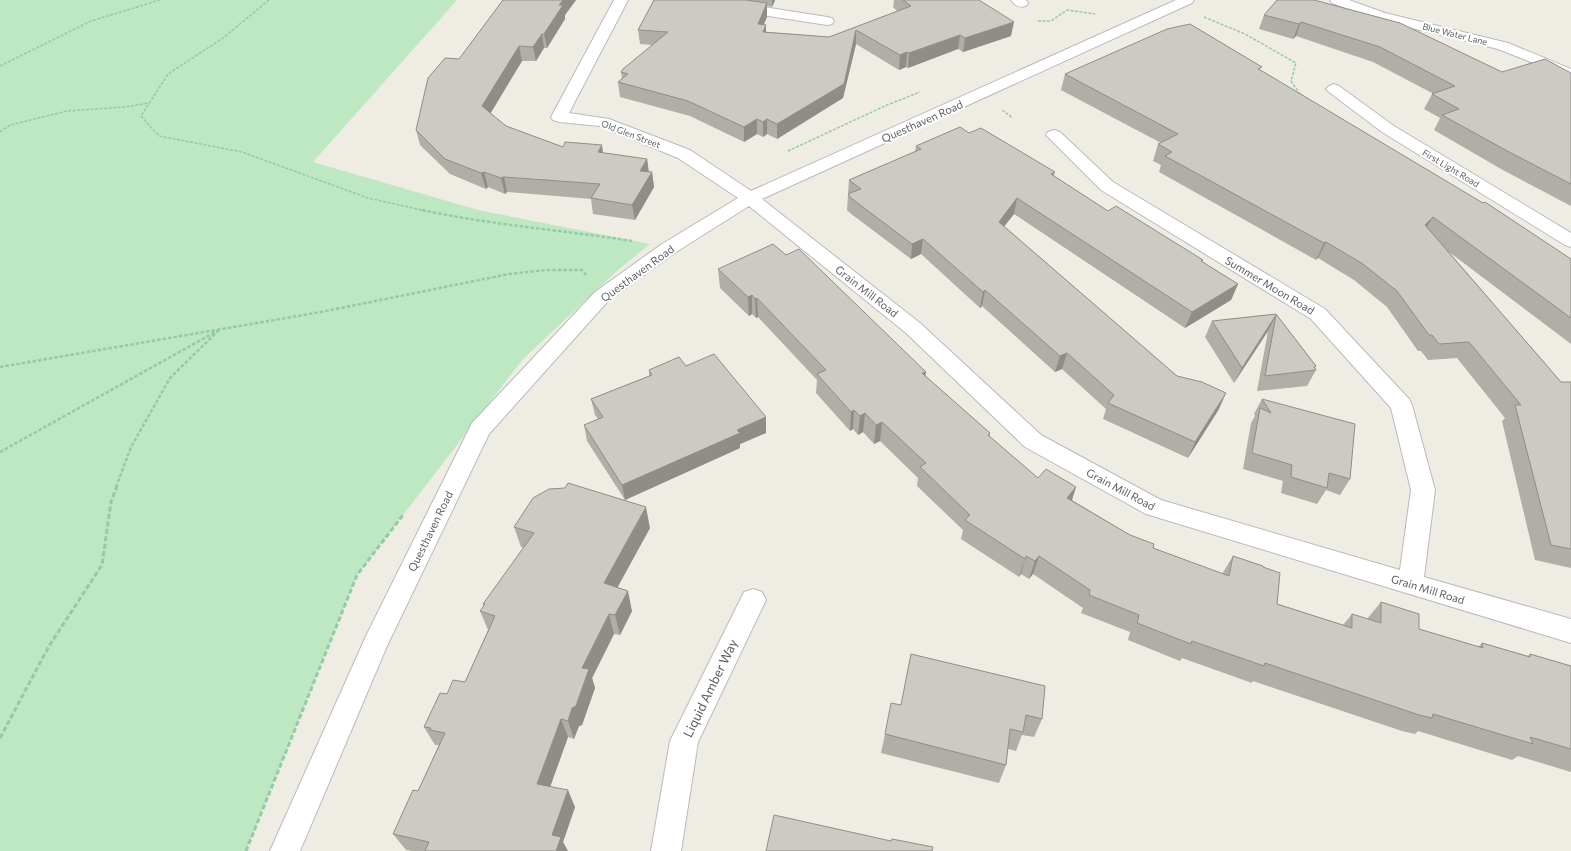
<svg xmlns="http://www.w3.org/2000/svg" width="1571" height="851" viewBox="0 0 1571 851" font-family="Commissioner,sans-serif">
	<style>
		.green { fill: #bde8c1 }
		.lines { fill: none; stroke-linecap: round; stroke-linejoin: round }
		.minor-casing { stroke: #b8bac0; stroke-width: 2 }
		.path-far2 { stroke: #95caa9; stroke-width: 1.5; stroke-dasharray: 3 1.5; stroke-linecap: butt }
		.path-far1 { stroke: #95caa9; stroke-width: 2.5; stroke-dasharray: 3.5 2; stroke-linecap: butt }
		.path { stroke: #95caa9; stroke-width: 3; stroke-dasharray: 5 2.5; stroke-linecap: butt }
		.minor { fill: #fff; fill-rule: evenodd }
		.wall { fill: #afaea7 }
		.shaded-wall { fill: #8f8d88 }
		.building { fill: #cccac2; stroke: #8f8d88 }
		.labels { text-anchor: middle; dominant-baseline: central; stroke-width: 4; stroke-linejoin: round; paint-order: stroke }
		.far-street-label { font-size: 9px; fill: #5b5e64; stroke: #fff }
		.street-label { font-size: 11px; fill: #5b5e64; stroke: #fff }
		.near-street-label { font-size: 13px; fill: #5b5e64; stroke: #fff }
	</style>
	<rect width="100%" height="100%" fill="#efede3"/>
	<path class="green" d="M0,0H457L313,162L478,210L650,244L618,270L523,359L357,575L246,851H0Z"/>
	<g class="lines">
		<defs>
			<path id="minor" d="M614,0H628L569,113L609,119L690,150L751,191L1176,0H1194L1192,3L762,199L920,323L1041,435L1161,500L1400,570L1411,490L1391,408L1311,319L1101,190L1046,135L1048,132L1054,130L1060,132L1113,182L1325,309L1409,399L1412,405L1435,490L1424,577L1571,619V643L1146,514L1025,447L906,333L749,206L676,252L609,300L489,434L387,646L300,851H270L366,636L472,423L595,292L662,244L738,198L678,158L600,126L559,122L553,120L551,117Z
				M685,0H718L827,17L832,18L834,21L832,24L827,25L692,4L687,3Z
				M1011,0H1026L1028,3L1026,6C1019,8 1015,6 1011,0Z
				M1330,0H1349L1385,13L1508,43L1571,69V78L1498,49L1375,19L1332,3Z
				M1334,84L1339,86L1394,126L1571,233V247L1565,245L1382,132L1329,92L1326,89L1329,86Z
				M753,589L762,592L766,600L698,742L681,851H651L670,741L744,592Z"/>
		</defs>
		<use href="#minor" class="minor-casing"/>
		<path class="path-far2" d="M269,0L223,38L168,74L141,116L159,136L242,152L368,198L426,211
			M1204,17L1245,34L1296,63L1291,81L1300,94L1310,100
			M1038,21H1051L1067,10L1095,14
			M0,66L91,21L160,0
			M1002,110L1013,118
			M0,132L10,125L67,111L125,107L149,103
			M788,151L887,105L920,92"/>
		<path class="path-far1" d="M422,210C491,225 562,230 632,241
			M0,367L321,312L509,274L546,270H582L586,275
			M0,452L217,331
			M116,487L131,447L170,378L220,329"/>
		<path class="path" d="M0,738L49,646L102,565L111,502L117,486
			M246,851L357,575L403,515"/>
		<use href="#minor" class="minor"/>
	</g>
	<path class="wall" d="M503,0H576L565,15V19L547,48H544L536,61H522L490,113L506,126L563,147L647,159L649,172H652L654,187L635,220L593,214L591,199L507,192L505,194L488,187L486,189L450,174L420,145L416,130L459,59Z
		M654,0H775L772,7L767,6V17L764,24L766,25V32L829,37L897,11L893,7L894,0H979L1011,36L963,52L958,49L908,68L906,67L899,70L856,44L843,98L777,139L767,134L763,137L757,134L744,142L690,116L620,97L618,82L622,78L621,72L652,45L640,44L638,30Z
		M1277,0H1314L1502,72L1571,73V206L1501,169L1434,130L1440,118L1424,109L1432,94V93L1373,62L1296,36L1293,39L1259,29L1264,15L1276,2Z
		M1261,71L1571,259V344L1449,252L1561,382H1571V568L1535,560L1502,421L1505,418L1457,358L1428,360L1421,351H1418L1387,307L1354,280L1318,258L1316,260L1159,172L1161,165L1153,161L1158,144L1161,143L1061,90L1065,74Z
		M969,133L1055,172L1054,176L1108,211L1203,260L1202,262L1238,284L1231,300L1185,328L1014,214L1004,226L1177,376L1219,409L1188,458L1103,419L1106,409L1062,369L1055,372L982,306L980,308L921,254L911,259L850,213L847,210L849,180L915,152L916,146Z
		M718,269L925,376L990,433V437L1038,478L1076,487L1072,500L1130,535L1153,548L1222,574L1233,556L1263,567L1277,604L1343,625L1352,614L1367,619L1381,602L1419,629L1478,647L1482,643L1528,656L1530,654L1571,666V772L1518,756L1512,760L1418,731L1415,734L1402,731L1253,681L1252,683L1182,658L1180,661L1128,640L1130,632L1081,613L1083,608L1033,574L1029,579L1021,574L1019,577L961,539L963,530L917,486L918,478L880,441L874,444L863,432L858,435L853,429L850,431L816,393L817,380L758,317L756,318L752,314L749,316L720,288Z
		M1276,314L1316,366L1315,368L1316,370L1307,386L1257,391L1268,331L1234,383L1205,337L1212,321Z
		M686,366L766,417V433L740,444V448L625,500L587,441L584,425L598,419L595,415L591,399L649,376V370Z
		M1262,399L1350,479L1340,495L1326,490L1317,504L1281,493L1283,481L1243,469L1251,423L1255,416L1254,414Z
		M514,527L650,528L617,587L632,611L620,635L614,634L592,678L595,688L582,725L579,726L574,739L568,737L550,787L575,807L563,842L568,851H412L406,850L393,834L418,791L439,745H435L424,727L447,694L465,682L488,630L480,611L484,606L483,604L524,548L521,547Z
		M911,654L1042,719L1034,737L1022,735L1016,751L1008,749L1006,765L999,783L881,753L885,734L901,705Z"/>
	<path class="shaded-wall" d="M563,0H576L565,15V19L547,48L544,34L559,5Z
		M772,0H775L772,7Z
		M767,3V17L758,38V24Z
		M1014,22L1011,36L963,52L965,38Z
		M1301,22L1296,36L1293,39L1299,24Z
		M766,25V39L763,32Z
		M856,30V44L843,98L777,139V124Z
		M542,34L544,48L536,61L533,47Z
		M960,35L958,49L908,68L909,53Z
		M519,46L522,61L486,121L482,106Z
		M907,52L906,67L899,70L900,55Z
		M757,119V134L744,142V127Z
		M767,119V134L763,137V122Z
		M602,145L604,161L598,152Z
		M647,159L649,175L640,171Z
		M484,172L488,187L486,189L481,173Z
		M652,172L654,187L635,220L632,205Z
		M504,177L507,192L505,194L501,178Z
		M1017,198L1014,214L996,237L999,222Z
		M1433,217L1423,233L1425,225Z
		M923,239L921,254L911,259L912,244Z
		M1326,242L1318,258L1316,260L1324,243Z
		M1238,284L1231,300L1185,328L1192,312Z
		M985,290L982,306L980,308L983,292Z
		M752,295V314L749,316L748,297Z
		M757,298L758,317L756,318L755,299Z
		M1276,315L1268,331L1234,383L1242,368Z
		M1067,353L1062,369L1055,372L1060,356Z
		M926,372L923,391L922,373Z
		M1226,393L1219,409L1188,458L1195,442Z
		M854,410L853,429L850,431L851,412Z
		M865,413L863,432L858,435L860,416Z
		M766,417V433L740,444V448L625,500L622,485L737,430Z
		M882,422L880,441L874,444L876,425Z
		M1076,487L1070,506L1067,498Z
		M646,507L650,528L609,603L604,583Z
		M1026,556L1021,574L1019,577Z
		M1039,556L1033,574L1029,579L1035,561Z
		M628,591L632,611L620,635L615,615Z
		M609,614L614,634L592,678L595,688L582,725L579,726L574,739L568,721L582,668Z
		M561,719L568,737L545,801L537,784Z
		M568,790L575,807L563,842L568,851H556L552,835Z"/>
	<path class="building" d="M503,0H563L559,5H563L544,34H542L533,47L519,46L482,106L506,126L563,147L565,142L602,145L598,152L647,159L640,171L652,172L632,205L591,198L600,184L504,177L501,178L484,172L481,173L445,159L416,130L428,78L445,58L459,59Z
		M654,0H746L767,3L758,24L766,25L763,32L829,37L911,6L903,0H979L1014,22L965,38L960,35L909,53L907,52L900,55L856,30L844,84L777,124L767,119L763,122L757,119L744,127L688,101L618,82L628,74L621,72L623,69L668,32L638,30Z
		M1277,0H1314L1400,23L1502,72L1545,59L1571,73V184L1511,153L1442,115L1459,109L1432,94L1455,86L1380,47L1301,22L1299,24L1264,15Z
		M1190,24L1262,67L1258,69L1262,71L1483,203L1485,202L1571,259V318L1433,217L1425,225L1561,382H1571V549L1551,545L1515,405H1521L1469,342L1439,344L1432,335H1429L1397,291L1363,264L1326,242L1324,243L1165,156L1172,152L1158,144L1178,134L1065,74L1167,29Z
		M960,127L969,133L981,128L1055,172L1051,174L1108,211L1116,206L1203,260L1201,261L1238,284L1192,312L1017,198L999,222L1177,376L1202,382L1226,393L1195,442L1108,403L1114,395L1067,353L1060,356L985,290L983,292L923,239L912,244L851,198L848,194L861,189L849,180L921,149L916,146Z
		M773,244L786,255L799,249L926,372L922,373L990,433L988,435L1038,478L1046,469L1076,487L1067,498L1130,535L1154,544L1153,548L1229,576L1233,556L1263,566V567L1280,573L1277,604L1352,628V614L1381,623V602L1419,614V629L1483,648L1482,643L1530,657V654L1571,666V749L1530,737L1533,744L1433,714L1432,718L1419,715L1265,663L1264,666L1192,641L1191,644L1137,623L1139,615L1089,595L1090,590L1039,556L1035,561L1026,556L1025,559L965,520L970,515L920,467L926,463L882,422L876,425L865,413L860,416L854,410L851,412L817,374L826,370L757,298L755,299L752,295L748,297L718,269Z
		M1276,314L1316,366L1314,367L1316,370L1265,376L1276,315L1242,368L1212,321Z
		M714,354L766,417L737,430L740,433L622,485L584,425L603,417L591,399L652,375L649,370L679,357L686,366Z
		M1262,399L1355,424L1350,479L1329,473L1327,488L1291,477L1292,465L1252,453L1260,408L1271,413Z
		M568,483L646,507L604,583L628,591L615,615L609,614L582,668L589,669L576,706L572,708L568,721L561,719L537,784L568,790L552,835L561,837L556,851H425L429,842L393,834L413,790L418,791L445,733L430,730L431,728L424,727L440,693L447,694L453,680L465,682L495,616L480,611L485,604H483L534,533L514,527L533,498L549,489L565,488Z
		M911,654L1045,686L1042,719L1026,715L1023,732L1010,729L1006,765L885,734L891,703L901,705Z
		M774,815L891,841L892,839L933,847L932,851H766Z"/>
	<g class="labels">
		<g class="far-street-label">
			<text transform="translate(1455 34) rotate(14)">Blue Water Lane</text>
			<text transform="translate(631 134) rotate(21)">Old Glen Street</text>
			<text transform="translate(1451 168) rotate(31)">First Light Road</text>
		</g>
		<g class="street-label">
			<text transform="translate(922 121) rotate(-24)">Questhaven Road</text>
			<text transform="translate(637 273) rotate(-36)">Questhaven Road</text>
			<text transform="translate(1270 285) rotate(31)">Summer Moon Road</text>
			<text transform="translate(867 291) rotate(38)">Grain Mill Road</text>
			<text transform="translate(1121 489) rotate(28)">Grain Mill Road</text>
			<text transform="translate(430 531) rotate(-64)">Questhaven Road</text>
			<text transform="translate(1428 589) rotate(17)">Grain Mill Road</text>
		</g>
		<g class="near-street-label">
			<text transform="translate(710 688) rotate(-64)">Liquid Amber Way</text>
		</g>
	</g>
</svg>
